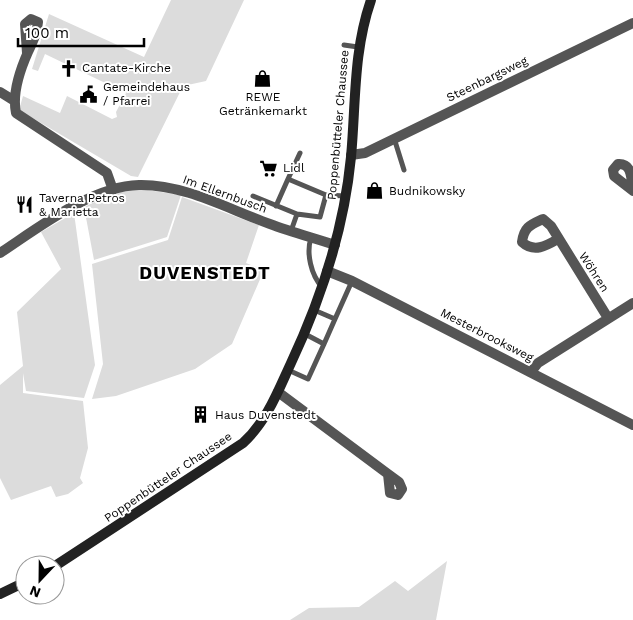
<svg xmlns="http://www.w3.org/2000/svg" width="633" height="620" viewBox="0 0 633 620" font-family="'Work Sans',sans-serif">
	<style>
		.green { fill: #dcdcdc }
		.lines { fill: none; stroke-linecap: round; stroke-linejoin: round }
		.service { stroke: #555; stroke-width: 5 }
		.minor { stroke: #555; stroke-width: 10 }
		.secondary { stroke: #222; stroke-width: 10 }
		.labels { text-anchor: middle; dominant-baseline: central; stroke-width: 4; stroke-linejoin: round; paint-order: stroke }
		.poi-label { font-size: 12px; fill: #000; stroke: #fff; text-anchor: start }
		.street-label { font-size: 12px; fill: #000; stroke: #fff }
		.district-label { font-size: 18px; font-weight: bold; letter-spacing: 1px; fill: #000; stroke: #fff }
	</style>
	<rect width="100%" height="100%" fill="#fff"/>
	<path class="green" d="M171,0H244L206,81L183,86L138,177L131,176L19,110L23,96L60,113L67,96L112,119L117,117L116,112L126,93L45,54L38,71L32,69L49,14L144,57Z
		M134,188L181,195L167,237L94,260L84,207L101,199Z
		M182,197L259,225L246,263L264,270L232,344L195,369L116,396L92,399L103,364L92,264L168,240Z
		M74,213L95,365L84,398L26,391L23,373V393L83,401L88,448L80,478L83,483L68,494L56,497L51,486L11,500L0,478V385L23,366L17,312L61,269L41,232Z
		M447,561L436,620H290L309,608L359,607L395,581L408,591Z"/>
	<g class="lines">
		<path class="service" d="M344,45L358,47
			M394,138L404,170
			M300,153L288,179L326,195L345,196
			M253,196L297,214L291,231
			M276,206L288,179
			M297,214L320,217L326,195
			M311,238C306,253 311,275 322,287
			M335,319L352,281
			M305,334L324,344L335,319L314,310
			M288,370L308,379L324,344"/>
		<path class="minor" d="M27,53L25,24L31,19L38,22C37,34 33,41 28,52C20,70 12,94 16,113L107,173L113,190
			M0,92L13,100
			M351,155L365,153L633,23
			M632,190L614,176L613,170L618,164C633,163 631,180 633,191
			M558,239C546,246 534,253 522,242C524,227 530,225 543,219L551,226L608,318
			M0,253C38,228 92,186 139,185C184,184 228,209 270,224C291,232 314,238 335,245
			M327,271L352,281L633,425
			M531,372L538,363L633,303
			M278,392L388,474L399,482L402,489L398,495L390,493L388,474"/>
		<path class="secondary" d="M55,566L243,443C267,421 278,391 291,363C322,297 344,229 351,157C356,103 353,52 371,0
			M0,594L25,582"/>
	</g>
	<defs>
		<symbol id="church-bare" viewBox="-9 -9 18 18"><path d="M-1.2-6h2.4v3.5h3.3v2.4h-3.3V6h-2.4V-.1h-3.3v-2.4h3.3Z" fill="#000" stroke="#fff" stroke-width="2.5" paint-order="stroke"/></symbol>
		<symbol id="shop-bare" viewBox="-9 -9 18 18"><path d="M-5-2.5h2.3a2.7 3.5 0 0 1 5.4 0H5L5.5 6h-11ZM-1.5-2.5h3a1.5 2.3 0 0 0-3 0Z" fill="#000" stroke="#fff" stroke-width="2.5" paint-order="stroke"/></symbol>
		<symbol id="civic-bare" viewBox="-9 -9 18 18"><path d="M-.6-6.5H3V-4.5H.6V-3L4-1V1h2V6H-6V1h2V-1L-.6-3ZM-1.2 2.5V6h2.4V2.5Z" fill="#000" stroke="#fff" stroke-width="2.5" paint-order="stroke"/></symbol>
		<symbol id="supermarket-bare" viewBox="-9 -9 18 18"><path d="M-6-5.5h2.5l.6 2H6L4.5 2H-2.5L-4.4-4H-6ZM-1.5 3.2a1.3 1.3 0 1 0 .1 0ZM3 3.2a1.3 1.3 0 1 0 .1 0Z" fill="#000" stroke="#fff" stroke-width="2.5" paint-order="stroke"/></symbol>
		<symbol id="restaurant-bare" viewBox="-9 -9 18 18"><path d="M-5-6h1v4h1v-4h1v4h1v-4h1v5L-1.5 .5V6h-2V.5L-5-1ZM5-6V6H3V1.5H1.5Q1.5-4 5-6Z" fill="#000" stroke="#fff" stroke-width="2.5" paint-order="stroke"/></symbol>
		<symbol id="building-bare" viewBox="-9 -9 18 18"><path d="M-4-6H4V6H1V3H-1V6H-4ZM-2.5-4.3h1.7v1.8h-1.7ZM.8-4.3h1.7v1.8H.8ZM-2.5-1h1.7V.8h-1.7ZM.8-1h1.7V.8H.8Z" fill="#000" stroke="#fff" stroke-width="2.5" paint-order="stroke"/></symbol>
	</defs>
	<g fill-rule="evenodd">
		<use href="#church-bare" x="56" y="56" width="25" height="25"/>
		<use href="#shop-bare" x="250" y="66" width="25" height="25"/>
		<use href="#civic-bare" x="76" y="82" width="25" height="25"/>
		<use href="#supermarket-bare" x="256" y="156" width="25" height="25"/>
		<use href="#shop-bare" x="362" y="178" width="25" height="25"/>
		<use href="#restaurant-bare" x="12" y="192" width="25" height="25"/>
		<use href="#building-bare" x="188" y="402" width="25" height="25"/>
	</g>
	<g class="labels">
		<g class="poi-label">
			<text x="82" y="68">Cantate-Kirche</text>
			<text x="103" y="87">Gemeindehaus<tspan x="103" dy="14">/ Pfarrei</tspan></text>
			<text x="263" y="97" text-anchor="middle">REWE<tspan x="263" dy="14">Getränkemarkt</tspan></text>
			<text x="283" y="168">Lidl</text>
			<text x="389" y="191">Budnikowsky</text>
			<text x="39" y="198">Taverna Petros<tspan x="39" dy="14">&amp; Marietta</tspan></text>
			<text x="215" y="415">Haus Duvenstedt</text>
		</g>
		<g class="street-label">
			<text transform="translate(487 79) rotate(-26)">Steenbargsweg</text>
			<text transform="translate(338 125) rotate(-85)">Poppenbütteler Chaussee</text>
			<text transform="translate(225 194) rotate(20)">Im Ellernbusch</text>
			<text transform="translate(594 272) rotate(57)">Wöhren</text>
			<text transform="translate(487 335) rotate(27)">Mesterbrooksweg</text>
			<text transform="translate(168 477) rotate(-34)">Poppenbütteler Chaussee</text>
		</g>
		<g class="district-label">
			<text x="205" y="272">DUVENSTEDT</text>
		</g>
	</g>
	<g transform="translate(40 580) rotate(202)"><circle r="24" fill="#ffffff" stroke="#999999"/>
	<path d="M0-4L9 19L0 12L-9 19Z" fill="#000000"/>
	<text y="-8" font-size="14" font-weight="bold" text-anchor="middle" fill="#000000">N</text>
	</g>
	<path d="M18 38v8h126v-8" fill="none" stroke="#000000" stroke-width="2.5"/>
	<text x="25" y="38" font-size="15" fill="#000000" stroke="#ffffff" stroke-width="4" paint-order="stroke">100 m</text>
</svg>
